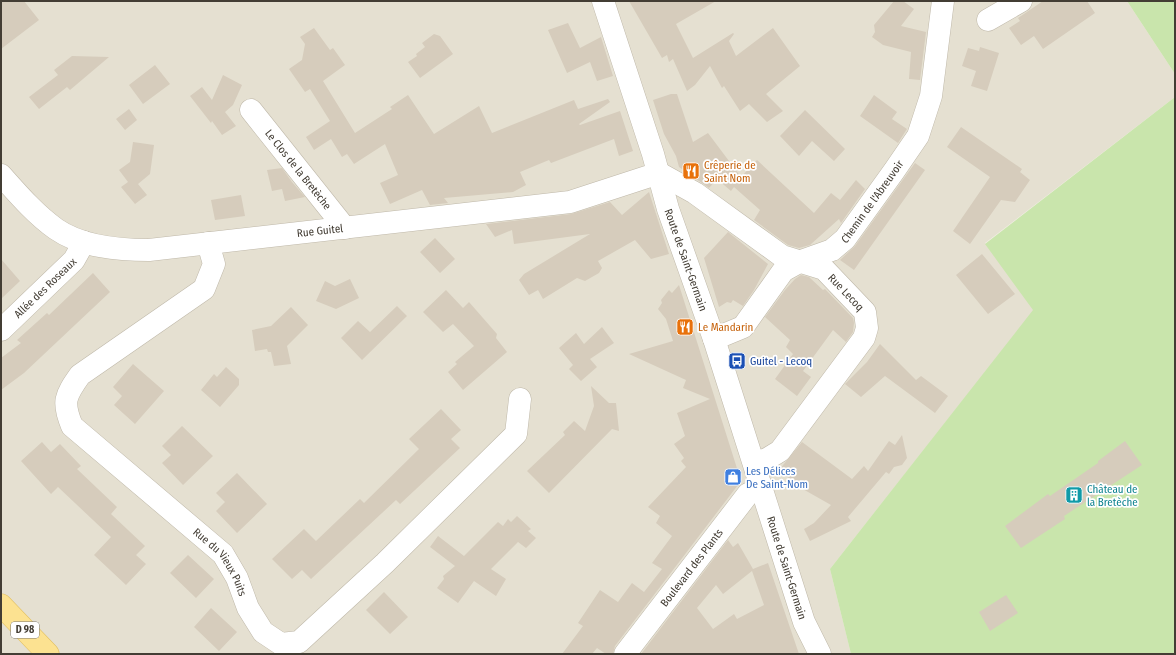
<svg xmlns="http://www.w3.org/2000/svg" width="1176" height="655" viewBox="0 0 1176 655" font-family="'Fira Sans Condensed',sans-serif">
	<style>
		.residential { fill: #e5e0d1 }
		.green { fill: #c9e5ac }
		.building { fill: #d6ccbc; fill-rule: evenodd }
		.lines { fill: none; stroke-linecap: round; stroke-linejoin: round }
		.minor-casing { stroke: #bfb8a9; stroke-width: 23 }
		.major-casing { stroke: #e1bf62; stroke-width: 23 }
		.minor { stroke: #fff; stroke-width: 22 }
		.major { stroke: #fce291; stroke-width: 22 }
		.labels { text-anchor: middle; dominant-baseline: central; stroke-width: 3.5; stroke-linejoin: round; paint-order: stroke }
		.shield { fill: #fff; stroke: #7b7771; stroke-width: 1 }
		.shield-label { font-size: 10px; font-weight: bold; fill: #433d34 }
		.food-label { font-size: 11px; fill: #c56008; stroke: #fff; text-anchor: start }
		.street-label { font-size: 11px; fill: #433d34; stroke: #fff }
		.transit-label { font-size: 11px; fill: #164399; stroke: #fff; text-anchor: start }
		.shop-label { font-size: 11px; fill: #366cbe; stroke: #fff; text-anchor: start }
		.culture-label { font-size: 11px; fill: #0d838f; stroke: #fff; text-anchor: start }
	</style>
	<rect width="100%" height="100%" fill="#f1eee3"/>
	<path class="residential" d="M1,1H1127L1175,74V97L985,243L1034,310L830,569L851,654H1Z"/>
	<path class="green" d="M1127,1H1175V74Z
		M1175,97V654H851L830,569L1033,310L985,244Z"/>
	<path class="building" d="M1,1H24L39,20L1,49Z
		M629,1H716L676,24L693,58L733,33L734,34L729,41L736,56L773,28L800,66L766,94L783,111L767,122L749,104L740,111L724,86L722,88L710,66L695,85L687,91L673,59L669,62L667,55L662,58Z
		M894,1H903L914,9L901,26L926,32L920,80L909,79L911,52L883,45L872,37L875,32L874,25Z
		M1043,1H1087L1095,13L1043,49L1034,36L1021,45L1009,28L1020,21L1018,18Z
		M568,23L580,48L601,37L613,76L597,81L590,62L567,73L548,30Z
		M314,28L330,50L333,48L345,65L323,81L355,133L392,109L390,107L408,95L434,134L479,106L492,133L574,100L578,109L608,99L610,102L579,124L580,125L620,111L633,151L619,156L614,139L551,163L549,160L520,172L526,185L513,192L444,198L448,203L430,205L422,190L390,204L380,183L398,175L385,144L354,164L347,154L342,157L331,139L314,150L306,137L330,121L310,89L305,92L289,69L302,60L305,44L300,37Z
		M434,34L440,36L453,54L420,78L408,62L417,56L416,54L425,47L422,43Z
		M980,47L999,53L987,91L971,86L976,71L962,66L968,48L979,51Z
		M72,56L109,57L70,90L67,87L39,109L29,97L58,75L54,70Z
		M155,65L170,84L143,104L129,85Z
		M223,75L242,85L233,105L225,112L236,126L222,135L212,121L211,123L190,96L202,87L212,100Z
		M671,94H677L693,142L708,133L741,177L757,160L814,213L831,193L840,200L856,180L865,189L841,223L839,219L810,245L799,248L788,245L754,220L760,210L734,187L731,191L717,179L709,188L679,167L676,156L664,134L653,100Z
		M874,95L897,112L892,119L907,129L898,143L860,116Z
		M129,109L137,120L125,130L116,119Z
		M805,110L845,149L834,161L812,141L799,156L780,136Z
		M961,127L1022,169L1020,172L1030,180L1015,202L1001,200L970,244L953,231L990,177L947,147Z
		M133,142L154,145L150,174L138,184L147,195L135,204L121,187L128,182L119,170L130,162Z
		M915,163L925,170L854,270L840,260L855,246Z
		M282,168L292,182L305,197L285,201L282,189L272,191L267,170Z
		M649,192L669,254L651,259L635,240L598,261L602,268L599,273L585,281L577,278L543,299L538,290L529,295L519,280L524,274L590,234L514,244L512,230L495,237L486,224L571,214L610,202L622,215Z
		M241,195L245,216L215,220L211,200Z
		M728,232L768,264L754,290L743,306L733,300L731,303L727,302L719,307L704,258Z
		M435,238L455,259L440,273L420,252Z
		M982,254L1015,294L988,314L956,275Z
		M1,259L20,281L1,299Z
		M93,273L110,292L24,373L1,390V358L21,343L17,340L47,313L49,315Z
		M801,275L809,277L823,290L825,289L853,318L854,323L853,332L846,342L833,330L803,371L811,377L797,396L775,379L793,354L786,347L790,340L765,317L785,290L795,279Z
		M350,279L359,298L336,309L316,301L325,281L335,286Z
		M679,285L741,481L615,646L613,654H606L597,648L592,654H562L583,626L578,623L600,590L618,602L632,583L644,592L662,569L652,563L672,536L656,523L660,516L648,507L686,467L681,461L684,458L674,444L685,436L677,413L710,399L683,388L686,380L629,354L673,341L666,319L658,309L662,303L661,300L669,290L672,293Z
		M446,290L463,308L469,302L497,334L496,338L507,352L463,390L448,372L457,364L455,362L474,346L453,324L443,332L423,312Z
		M397,306L407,316L362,360L341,338L358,321L370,332Z
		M291,307L308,325L287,346L291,364L274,366L271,352H268L267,349L255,351L252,330L271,326Z
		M602,327L614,343L590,359L597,367L581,381L569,369L573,365L559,348L576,333L584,344Z
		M880,344L916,380L921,376L948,396L935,413L885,376L861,397L845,384L867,362Z
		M133,364L164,391L135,424L114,405L122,396L113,387Z
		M226,367L239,379V385L220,407L201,390L214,374L217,377Z
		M591,386L609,403H616L619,431L612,429L549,493L527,471L565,435L563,432L574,421L585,431L594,406Z
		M441,409L461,430L451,439L460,448L400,504L396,500L311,579L302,570L292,579L272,559L304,529L316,541L360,499L364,503L419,449L409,439Z
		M182,426L213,456L183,485L162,463L171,455L162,446Z
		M902,435L907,458L902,465L894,467L889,474L886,472L848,517L851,521L810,541L804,529L814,523L831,505L801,488L779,470L802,442L852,479L864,466L868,471L889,441L895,445Z
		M1125,441L1142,465L1064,516L1065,519L1021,548L1005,526L1048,494L1050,496L1098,463V461Z
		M42,442L51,452L60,444L81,466L77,469L117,507L111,514L145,546L136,555L146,564L126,585L94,555L111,537L58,487L51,494L21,461Z
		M237,473L267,504L237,533L216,511L225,502L216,493Z
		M517,516L531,529L528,531L536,538L526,548L518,542L491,569L506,579L496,596L474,581L458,603L437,588L444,579L443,576L455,566L430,547L438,536L464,556L498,522L503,526L508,519L511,522Z
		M728,540L733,547L738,543L753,569L768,563L799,654H641ZM752,571L764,605L737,619L734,614L713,629L697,608L716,585L723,594Z
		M188,555L214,579L196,598L170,573Z
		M384,592L408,617L390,634L366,610Z
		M1006,595L1018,613L990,631L979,612Z
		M211,608L237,632L219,651L194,627Z"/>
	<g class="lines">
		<defs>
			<g id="minor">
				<path id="s1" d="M603,1L653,154L668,209L714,339L804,622L820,654"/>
				<path d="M988,20L1021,1"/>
				<path id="s2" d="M251,110L345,228"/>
				<path id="s3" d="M1,175C18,194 35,214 56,229C82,247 118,250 149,250L570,202L659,173L695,193L782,256L824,269L865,312L867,328L864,338L780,451L767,459L754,463"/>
				<path id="s4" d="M208,243L214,264L204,289L80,375C65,396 62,402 72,426L223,554L237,578L248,608L263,632L281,644L299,642L385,563L516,434L520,399"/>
				<path id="s5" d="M1,330L74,260L84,242"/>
				<path id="s6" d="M714,339L743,327L783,271L801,261L832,250L845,239L894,171L918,136L931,96L943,1"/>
				<path id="s7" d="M625,654L748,494L762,487"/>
			</g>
			<path id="major" d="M1,605L48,654"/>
		</defs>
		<use href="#minor" class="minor-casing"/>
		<use href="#major" class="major-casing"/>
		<use href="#minor" class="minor"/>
		<use href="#major" class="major"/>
	</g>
	<defs>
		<symbol id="restaurant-square" viewBox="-11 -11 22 22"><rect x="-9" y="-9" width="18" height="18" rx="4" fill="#e8710a" stroke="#fff"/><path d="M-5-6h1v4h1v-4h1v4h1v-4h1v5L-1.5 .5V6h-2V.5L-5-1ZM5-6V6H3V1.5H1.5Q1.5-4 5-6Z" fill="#fff"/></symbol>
		<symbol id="bus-square" viewBox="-11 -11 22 22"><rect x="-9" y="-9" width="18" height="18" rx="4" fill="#1a4fb4" stroke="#fff"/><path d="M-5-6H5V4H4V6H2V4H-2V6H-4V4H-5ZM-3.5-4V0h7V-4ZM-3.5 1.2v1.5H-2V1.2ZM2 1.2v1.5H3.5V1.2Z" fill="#fff"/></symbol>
		<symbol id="shop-square" viewBox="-11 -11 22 22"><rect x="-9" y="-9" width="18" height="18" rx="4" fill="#3f7fe0" stroke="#fff"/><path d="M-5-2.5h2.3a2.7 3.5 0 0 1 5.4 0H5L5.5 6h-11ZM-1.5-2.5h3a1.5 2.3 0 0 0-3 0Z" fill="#fff"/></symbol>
		<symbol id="building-square" viewBox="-11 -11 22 22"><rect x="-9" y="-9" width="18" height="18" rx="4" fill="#0f9aa8" stroke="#fff"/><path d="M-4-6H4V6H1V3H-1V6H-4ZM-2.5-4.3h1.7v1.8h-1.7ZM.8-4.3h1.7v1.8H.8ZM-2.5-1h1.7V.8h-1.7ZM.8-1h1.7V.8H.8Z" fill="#fff"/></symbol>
	</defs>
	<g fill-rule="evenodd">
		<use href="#restaurant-square" x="681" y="161" width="20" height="20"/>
		<use href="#restaurant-square" x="675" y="317" width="20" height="20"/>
		<use href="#bus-square" x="727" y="351" width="20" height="20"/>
		<use href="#shop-square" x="723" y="467" width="20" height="20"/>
		<use href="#building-square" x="1064" y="485" width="20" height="20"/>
	</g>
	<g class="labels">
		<rect class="shield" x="11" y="622" width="28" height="16" rx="3"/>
		<g class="shield-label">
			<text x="25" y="630">D 98</text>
		</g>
		<g class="food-label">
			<text x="704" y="165">Crêperie de<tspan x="704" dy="13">Saint Nom</tspan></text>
			<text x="698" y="327">Le Mandarin</text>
		</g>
		<g class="street-label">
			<text stroke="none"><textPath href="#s2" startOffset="76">Le Clos de la Bretèche</textPath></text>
			<text stroke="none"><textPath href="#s6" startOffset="217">Chemin de l'Abreuvoir</textPath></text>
			<text stroke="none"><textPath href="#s3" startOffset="346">Rue Guitel</textPath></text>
			<text stroke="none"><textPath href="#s1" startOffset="272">Route de Saint-Germain</textPath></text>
			<text stroke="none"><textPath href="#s5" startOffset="61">Allée des Roseaux</textPath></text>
			<text stroke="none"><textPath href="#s3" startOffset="916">Rue Lecoq</textPath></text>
			<text stroke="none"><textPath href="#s4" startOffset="458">Rue du Vieux Puits</textPath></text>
			<text stroke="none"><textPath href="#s7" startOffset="109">Boulevard des Plants</textPath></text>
			<text stroke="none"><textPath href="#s1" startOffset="596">Route de Saint-Germain</textPath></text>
		</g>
		<g class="transit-label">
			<text x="750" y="361">Guitel - Lecoq</text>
		</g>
		<g class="shop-label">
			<text x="746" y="471">Les Délices<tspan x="746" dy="13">De Saint-Nom</tspan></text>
		</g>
		<g class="culture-label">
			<text x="1087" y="489">Château de<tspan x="1087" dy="13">la Bretèche</tspan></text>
		</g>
	</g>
	<rect width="1176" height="655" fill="none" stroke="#433d34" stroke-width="4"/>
</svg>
